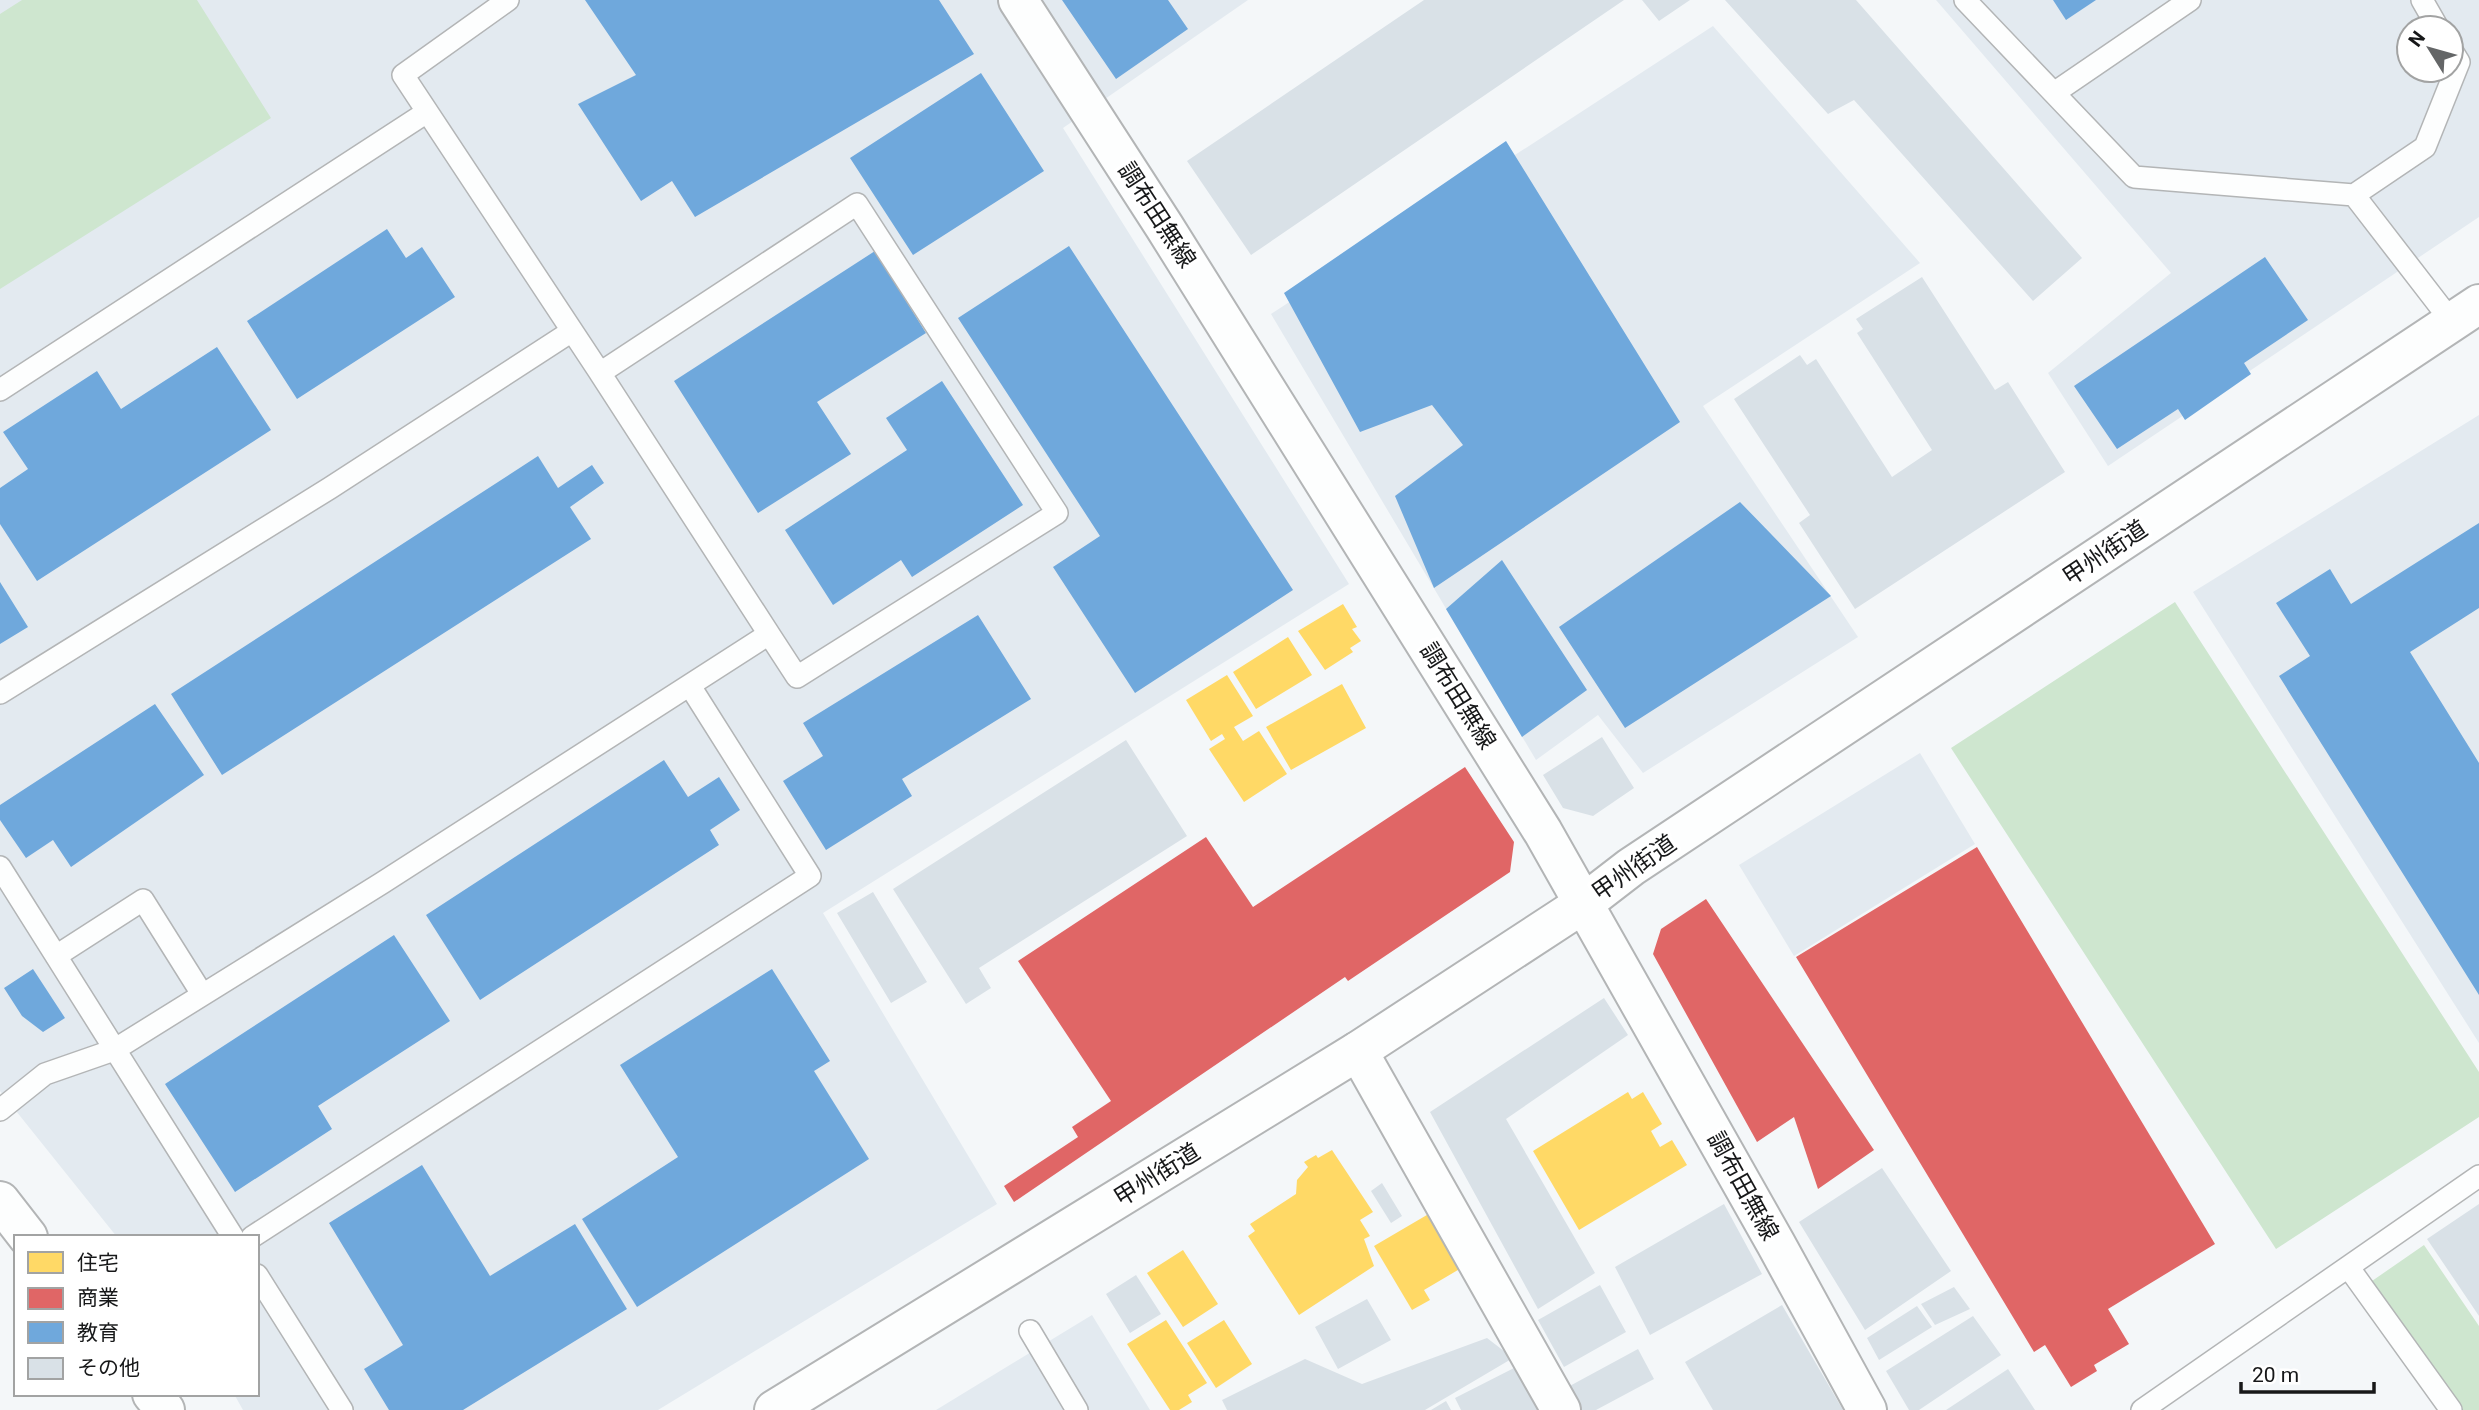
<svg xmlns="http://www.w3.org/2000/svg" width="2479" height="1410" viewBox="0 0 2479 1410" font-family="Roboto,'Noto Sans JP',sans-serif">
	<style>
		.built { fill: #e3eaf0; fill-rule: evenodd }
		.green { fill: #cee6cf }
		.homes { fill: #ffd966 }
		.shops { fill: #e06666 }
		.schools { fill: #6fa8dc }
		.building { fill: #d9e1e7 }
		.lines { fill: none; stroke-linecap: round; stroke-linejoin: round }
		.lane-casing { stroke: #b3b5b6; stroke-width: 24 }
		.street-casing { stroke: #b3b5b6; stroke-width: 42 }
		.primary-casing { stroke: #b3b5b6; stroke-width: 42 }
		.highway-casing { stroke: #b3b5b6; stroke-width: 42 }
		.lane { stroke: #fdfefe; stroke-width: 21 }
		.street { stroke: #fdfefe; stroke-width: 38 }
		.primary { stroke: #fdfefe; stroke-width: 38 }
		.highway { stroke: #fdfefe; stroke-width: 38 }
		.labels { text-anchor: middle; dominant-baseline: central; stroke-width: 7; stroke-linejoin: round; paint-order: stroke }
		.street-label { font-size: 24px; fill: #171819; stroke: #fff }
	</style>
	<rect width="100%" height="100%" fill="#f4f7f9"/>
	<path class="built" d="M0,0H1248L1063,128L1349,584L823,913L997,1204L658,1410H243L234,1394H257V1237H117L0,1091Z
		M1936,0H2479V217L2108,466L2048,373L2171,273ZM2409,28H2451V70H2409Z
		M1713,26L1920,263L1703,406L1858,637L1643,773L1598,715L1536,760L1271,314Z
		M2479,415V1043L2193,592Z
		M1920,753L1975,844L1794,956L1739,865Z
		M1092,1315L1150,1410H936Z"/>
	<path class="green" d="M22,0H197L271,118L0,289V14Z
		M2175,602L2479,1072V1117L2276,1249L1951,748Z
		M2424,1245L2479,1326V1410H2460L2372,1281Z"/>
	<path class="homes" d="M1343,604L1357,627L1352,629L1361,641L1350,648L1353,652L1325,670L1298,631Z
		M1288,637L1312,675L1256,709L1233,672Z
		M1227,675L1253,716L1234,727L1243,741L1259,731L1287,774L1244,802L1209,749L1225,739L1222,734L1211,741L1186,700Z
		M1342,684L1366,728L1291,770L1266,727Z
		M1628,1092L1632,1099L1643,1092L1662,1124L1651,1131L1660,1147L1672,1140L1687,1165L1579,1230L1533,1151Z
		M1332,1150L1373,1212L1360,1220L1370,1236L1364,1239L1374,1266L1299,1315L1248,1236L1255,1231L1250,1224L1296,1194L1297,1180L1308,1167L1304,1162L1316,1155L1318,1158Z
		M1432,1212L1463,1267L1424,1290L1430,1300L1412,1310L1374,1246Z
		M1183,1250L1218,1304L1183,1327L1147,1273Z
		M1166,1320L1207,1383L1188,1395L1192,1402L1179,1410H1170L1127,1344Z
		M1224,1320L1252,1364L1216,1388L1187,1343Z"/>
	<path class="shops" d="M1465,767L1514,842L1510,872L1348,981L1345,977L1014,1202L1004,1186L1078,1137L1072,1127L1111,1101L1018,961L1206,837L1253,907Z
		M1977,847L2215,1244L2108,1309L2129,1344L2094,1365L2097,1371L2071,1387L2045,1345L2034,1352L1796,957Z
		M1706,899L1874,1150L1818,1189L1794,1117L1757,1142L1653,954L1661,929Z"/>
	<path class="schools" d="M585,0H939L974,54L695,217L672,181L641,201L578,104L636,75Z
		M1062,0H1168L1188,29L1116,79Z
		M2053,0H2096L2066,20Z
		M981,73L1044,171L913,255L850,158Z
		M1506,141L1680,422L1434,588L1395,496L1463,445L1432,405L1360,432L1284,293Z
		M387,229L406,258L422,247L455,297L297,399L247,321Z
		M1069,246L1293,590L1135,693L1053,567L1100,536L958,318Z
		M875,251L926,333L817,402L851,454L758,513L674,381Z
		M2265,257L2308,320L2244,363L2251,374L2185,420L2178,409L2117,449L2074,386Z
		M217,347L271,430L37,581L0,524V488L28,469L3,432L97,371L121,409Z
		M942,381L1023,505L912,577L901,560L833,605L785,530L907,450L886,418Z
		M538,456L558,488L592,465L604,483L570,507L591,539L222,775L171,694Z
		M1740,502L1831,596L1625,728L1559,627Z
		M2479,523V608L2410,652L2479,763V995L2279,676L2310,656L2276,603L2330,569L2351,604Z
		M1502,560L1587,690L1522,737L1446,609Z
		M0,582L28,627L0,644Z
		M978,615L1031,699L902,779L912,796L826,850L783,781L823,756L803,723Z
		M155,704L204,775L71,867L53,840L26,858L0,820V805Z
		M664,760L688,797L719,777L740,810L710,830L719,845L480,1000L426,915Z
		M394,935L450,1021L318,1106L332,1129L235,1192L165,1084Z
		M33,969L65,1018L43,1032L22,1016L4,988Z
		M772,969L830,1061L814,1071L869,1159L637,1307L582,1219L678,1157L620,1065Z
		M422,1165L490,1276L575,1224L627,1309L463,1410H389L364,1369L403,1345L329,1223Z"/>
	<path class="building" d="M1424,0H1624L1251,255L1187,161Z
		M1642,0H1690L1659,21Z
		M1725,0H1856L2082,258L2033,301L1854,100L1828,114Z
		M1922,277L1995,390L2008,382L2065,472L1855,609L1799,523L1810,515L1734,399L1800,355L1807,365L1816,359L1892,477L1932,450L1857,333L1863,329L1856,319Z
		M1602,737L1634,788L1593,816L1563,808L1543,775Z
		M1126,740L1187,836L979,968L991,988L966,1004L893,889Z
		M873,892L927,982L891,1003L837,913Z
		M1604,998L1628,1035L1506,1119L1595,1273L1538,1309L1430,1112Z
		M1882,1168L1951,1271L1865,1330L1799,1222Z
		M1382,1183L1402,1216L1391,1223L1371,1191Z
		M1724,1204L1762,1274L1650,1335L1615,1267Z
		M2479,1204V1316L2427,1239Z
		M1136,1275L1161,1314L1130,1333L1106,1294Z
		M1600,1285L1626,1332L1564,1367L1538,1320Z
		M1954,1287L1970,1309L1935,1325L1921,1304Z
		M1367,1299L1391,1340L1338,1369L1315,1327Z
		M1782,1305L1843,1410H1713L1685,1362Z
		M1917,1306L1932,1327L1879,1360L1867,1338Z
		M1973,1316L2001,1355L1919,1410H1909L1886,1371Z
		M1487,1338L1513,1358L1425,1410H1227L1222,1400L1305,1359L1362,1384Z
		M1638,1349L1654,1379L1596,1410H1578L1566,1388Z
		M1516,1367L1538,1410H1461L1455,1398Z
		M2008,1369L2035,1410H1946Z
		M1446,1401L1451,1410H1431Z"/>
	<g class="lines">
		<defs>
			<path id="lane" d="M508,0L403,75L600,373
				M1965,0L2134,177L2354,195L2425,147L2459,62L2451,49
				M2422,0L2438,28
				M2054,93L2190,0
				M2354,195L2452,322
				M0,390L427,112
				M0,693L330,488L572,331
				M0,867L233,1237
				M56,956L143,900L202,994
				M0,1110L45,1074L114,1050L382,883L769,634L797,677L1057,513L857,204L600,373L769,634
				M252,1237L810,876L690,686
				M2349,1268L2451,1410
				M257,1275L342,1410
				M1030,1331L1077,1410
				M2142,1410L2479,1176"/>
			<path id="street" d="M1358,1051L1561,1410"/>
			<path id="primary" d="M1018,0L1164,226L1543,832L1776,1244L1867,1410
				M0,1201L28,1237
				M152,1394L165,1410"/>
			<path id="highway" d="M774,1410L1358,1051L1583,904L1631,867L2479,304"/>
		</defs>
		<use href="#lane" class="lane-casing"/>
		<use href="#street" class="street-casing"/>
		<use href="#primary" class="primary-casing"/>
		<use href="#highway" class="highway-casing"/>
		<use href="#lane" class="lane"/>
		<use href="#street" class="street"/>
		<use href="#primary" class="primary"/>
		<use href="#highway" class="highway"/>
	</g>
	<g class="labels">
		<g class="street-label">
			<text transform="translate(1157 215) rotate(57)">調布田無線</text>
			<text transform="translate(2105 553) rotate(-34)">甲州街道</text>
			<text transform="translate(1458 696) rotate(58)">調布田無線</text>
			<text transform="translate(1634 868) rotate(-35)">甲州街道</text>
			<text transform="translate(1157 1175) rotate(-32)">甲州街道</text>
			<text transform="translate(1743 1186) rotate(61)">調布田無線</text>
		</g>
	</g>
	<rect x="14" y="1235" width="245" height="161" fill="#ffffff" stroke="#a2a3a3" stroke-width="2"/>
	<rect x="28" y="1252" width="35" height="21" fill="#ffd966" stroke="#a2a3a3" stroke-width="2"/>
	<text x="77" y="1270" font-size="21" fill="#171819">住宅</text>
	<rect x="28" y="1288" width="35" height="21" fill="#e06666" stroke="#a2a3a3" stroke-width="2"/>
	<text x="77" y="1305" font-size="21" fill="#171819">商業</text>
	<rect x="28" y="1322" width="35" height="21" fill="#6fa8dc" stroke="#a2a3a3" stroke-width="2"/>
	<text x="77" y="1340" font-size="21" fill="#171819">教育</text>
	<rect x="28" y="1358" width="35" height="21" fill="#d9e1e7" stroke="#a2a3a3" stroke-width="2"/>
	<text x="77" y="1375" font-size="21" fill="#171819">その他</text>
	<g transform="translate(2430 49) rotate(307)"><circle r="33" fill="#ffffff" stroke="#a2a3a3" stroke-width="2"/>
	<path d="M0-5L12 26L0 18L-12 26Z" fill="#646667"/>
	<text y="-10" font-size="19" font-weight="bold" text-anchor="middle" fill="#171819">N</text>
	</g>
	<path d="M2241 1382v10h133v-10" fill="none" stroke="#171819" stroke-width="3.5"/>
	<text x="2252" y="1382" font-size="21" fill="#171819" stroke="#ffffff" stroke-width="5" paint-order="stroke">20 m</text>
</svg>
